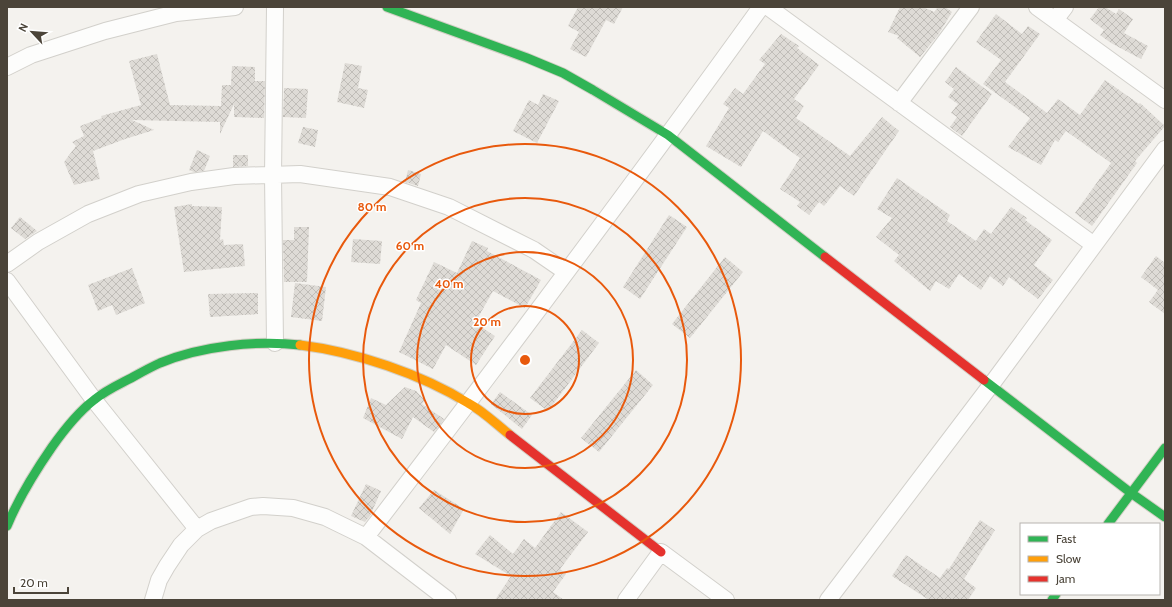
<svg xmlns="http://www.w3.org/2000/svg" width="1172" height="607" viewBox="0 0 1172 607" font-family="Cabin,sans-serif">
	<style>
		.building { fill: url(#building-cross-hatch) }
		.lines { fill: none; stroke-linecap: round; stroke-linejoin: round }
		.street-casing { stroke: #d2d0cb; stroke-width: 18 }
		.fast-casing { stroke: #d3cfc5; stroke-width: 11 }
		.slow-casing { stroke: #d3cfc5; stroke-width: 11 }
		.jam-casing { stroke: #d3cfc5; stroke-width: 11 }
		.street { stroke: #fdfdfc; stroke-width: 16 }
		.fast { stroke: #30b455; stroke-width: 9 }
		.slow { stroke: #ff9f0a; stroke-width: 9 }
		.jam { stroke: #e5322d; stroke-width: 9 }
		.ring { fill: none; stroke: #e8590c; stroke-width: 2 }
		.centre { fill: #e8590c; stroke: #fff; stroke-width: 2 }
		.ring-label { font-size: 12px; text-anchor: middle; font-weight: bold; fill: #e8590c; stroke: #fff; stroke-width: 3; stroke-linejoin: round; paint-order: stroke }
	</style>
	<defs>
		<pattern id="building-cross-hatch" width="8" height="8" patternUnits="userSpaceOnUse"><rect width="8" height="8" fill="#dedbd6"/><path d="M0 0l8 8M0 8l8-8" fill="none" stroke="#c0bdb8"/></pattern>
	</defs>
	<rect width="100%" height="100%" fill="#f4f2ee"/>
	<path class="building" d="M578,7H623L614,24L606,20L586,57L570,49L579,32L568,26Z
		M900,7H923L934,12L938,7H945L952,12L938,35L920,57L897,38L899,36L888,32Z
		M1099,7H1105L1116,14L1119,9L1133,19L1124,33L1148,46L1141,59L1111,43L1100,35L1104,30L1090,19Z
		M996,14L1022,34L1028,26L1040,34L1005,82L1047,113L1058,99L1080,115L1105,80L1139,104L1140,103L1165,126L1135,161L1137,163L1092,226L1075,213L1111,163L1066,131L1058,142L1055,140L1041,165L1008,147L1030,118L983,84L1001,60L976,42Z
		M781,34L799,46L797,48L819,65L794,99L804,106L796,118L850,156L882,117L899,131L854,196L840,186L824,206L819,202L809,215L797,206L800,202L780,189L800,158L763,131L741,167L706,146L729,108L723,104L735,88L743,94L765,64L759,60Z
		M157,54L170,105L221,106L222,85H231L232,66L255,67V81H265L264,118L234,117V104L220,134V122L132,120L154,130L125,139L93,151L100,179L74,185L64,162L76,146L72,142L84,136L80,126L102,118L101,116L141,105L129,61Z
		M345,63L362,66L358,88L368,90L364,108L337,102Z
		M956,67L992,94L962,136L950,127L957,117L951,113L958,104L948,97L954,89L945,82Z
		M284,88L308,89L306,118L283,117Z
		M543,94L559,101L537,143L513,131L529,100L538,105Z
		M303,127L318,130L315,147L298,143Z
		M197,150L210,156L204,171L194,172L189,170Z
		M233,155H248V166L233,167Z
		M408,170L421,174L418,186L405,182Z
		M897,178L950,215L947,221L976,241L984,229L991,234L1011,207L1027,218L1025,220L1052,240L1034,265L1053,280L1038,299L1009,277L1003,286L990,276L981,290L959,274L949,289L936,281L930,291L894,261L899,255L876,237L892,218L877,209Z
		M192,204V206L222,207L220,240L223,239L224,245L243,244L245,266L184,272L174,207Z
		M669,215L687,227L640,299L623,287Z
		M20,217L37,231L25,239L11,228Z
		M294,227H309L307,282H284L283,240H294Z
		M353,239L382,241L380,264L351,262Z
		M472,241L488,248L487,251L541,280L525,308L493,291L475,323L495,336L476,365L446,345L433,369L399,352L421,303L416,300L434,262L457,273Z
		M1156,256L1165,263V314L1149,302L1158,290L1141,277Z
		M725,257L743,272L690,338L672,324Z
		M132,268L145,303L116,315L112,305L98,311L88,285Z
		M295,283L326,287L322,321L291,317Z
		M258,293V314L210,317L208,294Z
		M582,330L599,343L548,411L530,398Z
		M636,370L653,385L599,452L581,438Z
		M405,387L416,391L425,400L422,404L444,419L434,432L413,417L402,439L363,418L371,398L386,405Z
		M500,392L532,415L522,429L491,404Z
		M366,484L381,491L370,516L365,522L351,516Z
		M434,490L464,509L450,534L419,508Z
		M561,512L588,532L560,569L566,574L553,592L564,600H495L511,576L475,554L490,535L513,554L524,539L535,548Z
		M980,520L995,530L964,579L976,588L968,600H929L892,576L906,555L940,578L947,568L949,569Z"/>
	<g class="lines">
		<defs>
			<path id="street" d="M768,7L1094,245
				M1037,7L1165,100
				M1055,20L1065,7
				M7,67L31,55L105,31L176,13L235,7
				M899,103L971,7
				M7,264L38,242L88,214L139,194L191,182L234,176L300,174L390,187L449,207L534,250L566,272
				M7,281L94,400L197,529
				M275,343L273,175L275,7
				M366,537C500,362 632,186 761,7
				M153,600L159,580L167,566L181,545L197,529L211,521L251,507L263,506L293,508L325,517L366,537L448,600
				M626,600L661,552L726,600
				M828,600L991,385L1165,149"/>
			<path id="fast" d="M387,7L527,58L563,73L593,90L668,135L825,257
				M984,380L1131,493L1165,517
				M1108,524L1165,448
				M7,526C19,497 34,473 52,447C64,430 77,413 94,400C106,390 120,384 133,377C142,372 151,367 160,363C201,346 257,340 300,345
				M1052,600L1056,594"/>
			<path id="slow" d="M300,345C356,352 421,374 468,403C483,411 496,424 510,435"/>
			<path id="jam" d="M825,257L984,380
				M510,435L661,552"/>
		</defs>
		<use href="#street" class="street-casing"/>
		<use href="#fast" class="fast-casing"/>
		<use href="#slow" class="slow-casing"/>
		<use href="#jam" class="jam-casing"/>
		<use href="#street" class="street"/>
		<use href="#fast" class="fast"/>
		<use href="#slow" class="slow"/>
		<use href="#jam" class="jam"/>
	</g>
	<g class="ring">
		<circle cx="525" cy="360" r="54"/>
		<circle cx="525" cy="360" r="108"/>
		<circle cx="525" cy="360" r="162"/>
		<circle cx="525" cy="360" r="216"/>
	</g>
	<circle cx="525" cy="360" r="6" class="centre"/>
	<g class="ring-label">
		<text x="372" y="211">80 m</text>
		<text x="410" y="250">60 m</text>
		<text x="449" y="288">40 m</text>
		<text x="487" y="326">20 m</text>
	</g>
	<rect width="1172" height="607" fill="none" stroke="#4b4439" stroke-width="16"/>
	<rect x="1020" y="523" width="140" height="72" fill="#ffffff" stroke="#b7b4b0"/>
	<rect x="1028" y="536" width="20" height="6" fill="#30b455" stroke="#b7b4b0"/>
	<text x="1056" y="543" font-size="12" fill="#4b4439">Fast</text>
	<rect x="1028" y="556" width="20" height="6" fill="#ff9f0a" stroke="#b7b4b0"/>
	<text x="1056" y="563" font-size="12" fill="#4b4439">Slow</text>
	<rect x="1028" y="576" width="20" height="6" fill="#e5322d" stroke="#b7b4b0"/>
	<text x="1056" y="583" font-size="12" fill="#4b4439">Jam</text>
	<g transform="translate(32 32) rotate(296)" stroke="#ffffff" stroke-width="3" paint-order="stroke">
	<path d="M0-3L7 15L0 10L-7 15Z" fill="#4b4439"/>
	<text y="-6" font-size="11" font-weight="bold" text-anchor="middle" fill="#4b4439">N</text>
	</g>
	<path d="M14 587v6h54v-6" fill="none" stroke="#4b4439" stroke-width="2"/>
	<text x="20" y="587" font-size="12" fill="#4b4439" stroke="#ffffff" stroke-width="3" paint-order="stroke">20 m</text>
</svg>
